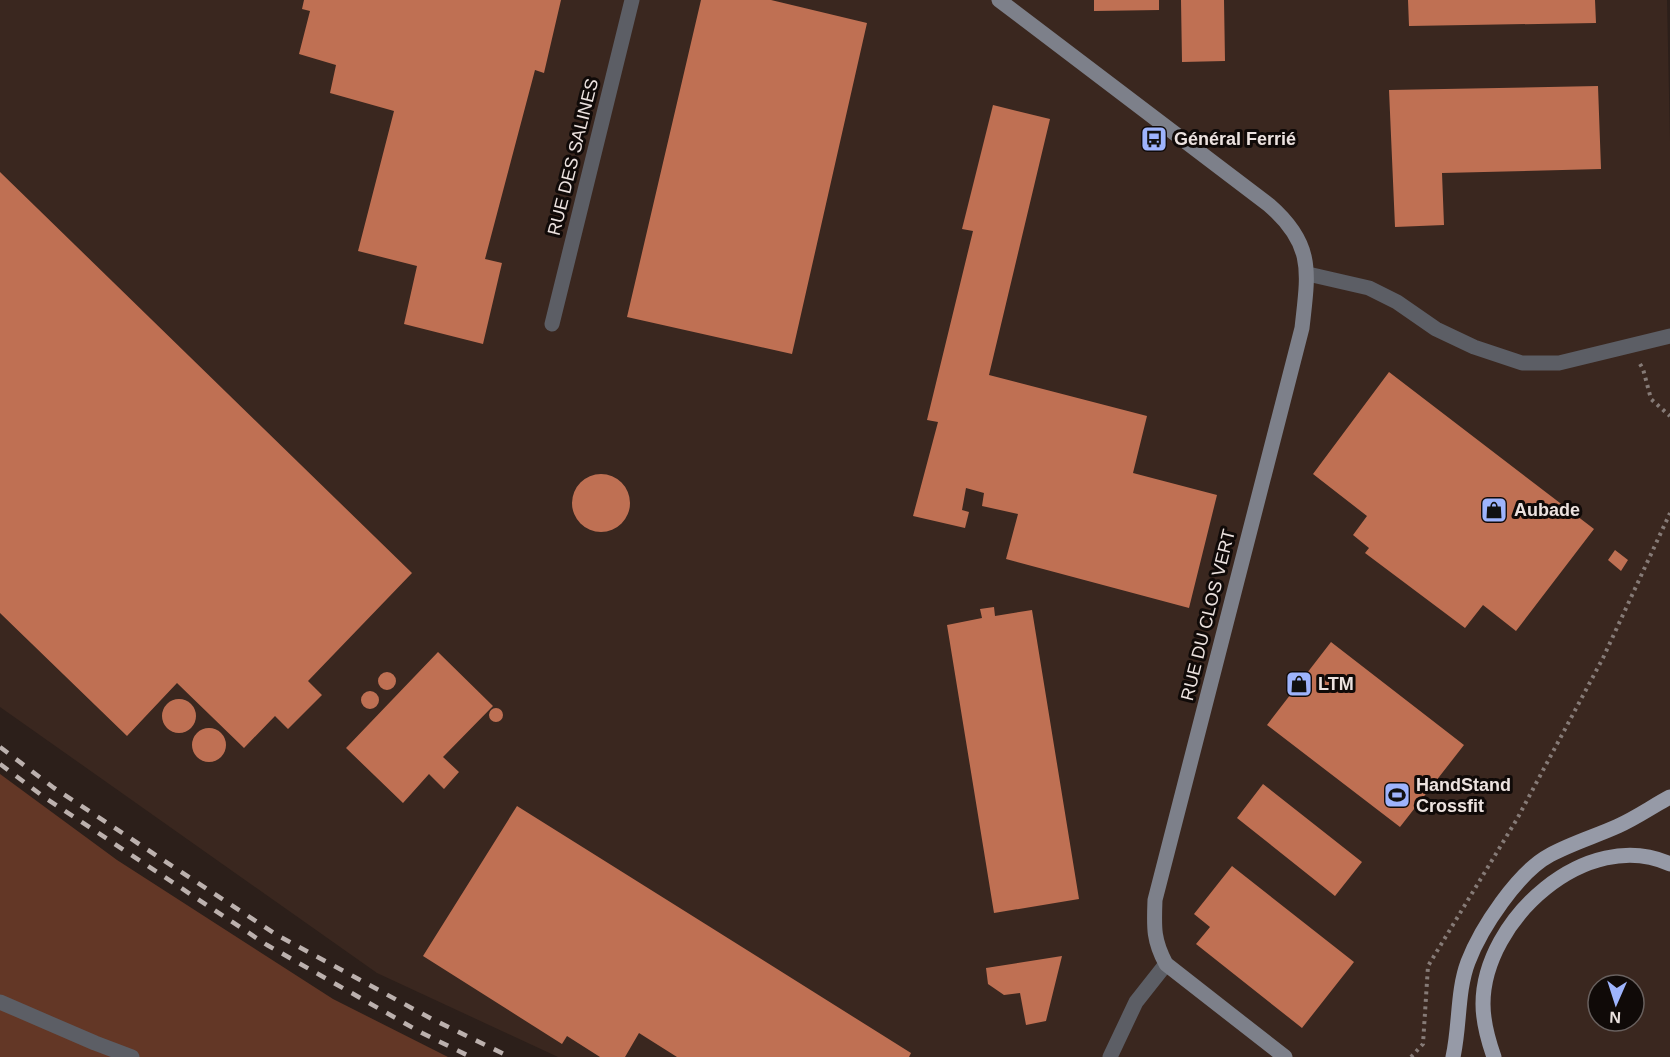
<svg xmlns="http://www.w3.org/2000/svg" width="1670" height="1057" viewBox="0 0 1670 1057" font-family="Helvetica,sans-serif">
	<style>
		.built { fill: #3a271f; fill-rule: evenodd }
		.green { fill: #633726 }
		.building { fill: #bf7053 }
		.lines { fill: none; stroke-linecap: round; stroke-linejoin: round }
		.path { stroke: #867b77; stroke-width: 4; stroke-dasharray: 3 4.5; stroke-linecap: butt }
		.lane { stroke: #5c5e65; stroke-width: 15 }
		.street { stroke: #5c5e65; stroke-width: 15 }
		.secondary { stroke: #7d808a; stroke-width: 15 }
		.primary { stroke: #969aa7; stroke-width: 15 }
		.rail { stroke: #bcb1ae; stroke-width: 4.5; stroke-dasharray: 10 10; stroke-linecap: butt }
		.labels { text-anchor: middle; dominant-baseline: central; stroke-width: 6; stroke-linejoin: round; paint-order: stroke }
		.poi-label { font-size: 18px; font-weight: bold; fill: #ece2df; stroke: #100a08; text-anchor: start }
		.street-label { font-size: 18px; fill: #ece2df; stroke: #100a08 }
	</style>
	<rect width="100%" height="100%" fill="#2c1f1a"/>
	<path class="built" d="M0,0H1667L1670,141V1057H558L377,973L0,707ZM1598,985H1634V1021H1598Z"/>
	<path class="green" d="M0,774L117,860L333,999L448,1057H0Z"/>
	<path class="building" d="M304,0H561L544,73L535,70L485,259L502,263L483,344L404,324L417,266L358,251L394,111L330,93L336,65L299,54L310,11L302,9Z
		M701,0H771L867,23L792,354L627,317Z
		M1094,0H1159V10L1094,11Z
		M1181,0H1224L1225,61L1182,62Z
		M1408,0H1595L1596,23L1409,26Z
		M1598,86L1601,169L1442,173L1444,225L1395,227L1389,90Z
		M993,105L1050,119L989,375L1147,416L1133,473L1217,495L1189,608L1006,559L1018,514L982,506L984,493L966,488L962,510L969,512L965,528L913,516L938,422L927,420L973,231L962,229Z
		M0,172L412,573L308,681L322,695L288,729L275,716L244,748L177,683L127,736L0,613Z
		M1389,372L1594,529L1516,631L1483,605L1465,628L1365,553L1369,548L1353,535L1367,516L1313,474Z
		M572 503a29 29 0 1 1 58 0a29 29 0 1 1-58 0Z
		M1615,550L1628,560L1621,571L1608,560Z
		M994,607L995,616L1032,610L1079,899L994,913L947,625L982,618L980,609Z
		M1331,642L1464,745L1400,827L1267,725Z
		M438,652L493,706L443,757L459,772L444,789L429,774L403,803L346,748Z
		M378 681a9 9 0 1 1 18 0a9 9 0 1 1-18 0Z
		M361 700a9 9 0 1 1 18 0a9 9 0 1 1-18 0Z
		M162 716a17 17 0 1 1 34 0a17 17 0 1 1-34 0Z
		M489 715a7 7 0 1 1 14 0a7 7 0 1 1-14 0Z
		M192 745a17 17 0 1 1 34 0a17 17 0 1 1-34 0Z
		M1263,784L1362,862L1335,896L1237,818Z
		M517,806L911,1053L909,1057H677L639,1033L625,1057H600L567,1036L562,1044L423,956Z
		M1232,866L1354,962L1302,1028L1196,944L1210,927L1194,914Z
		M1062,956L1046,1021L1026,1025L1020,993L1004,995L988,984L986,968Z"/>
	<g class="lines">
		<path class="path" d="M1640,364L1643,369L1651,399L1670,416
			M1411,1057L1423,1044L1428,966L1517,819L1603,658L1670,513"/>
		<path class="lane" d="M1110,1057L1136,1002L1166,964"/>
		<path class="street" d="M1308,274L1369,288L1397,302L1436,329L1474,347L1522,363H1559L1670,336
			M552,324L632,0
			M0,1002L95,1043L132,1057"/>
		<path class="secondary" d="M999,0L1269,205C1315,245 1308,273 1302,328L1155,900C1154,927 1153,940 1166,964L1285,1057"/>
		<path class="primary" d="M1453,1057C1460,1026 1457,991 1468,962C1481,928 1518,872 1550,855C1572,843 1596,836 1618,826C1636,818 1653,806 1670,797
			M1494,1057C1488,1040 1483,1022 1483,1004C1483,920 1587,826 1670,864"/>
		<path class="rail" d="M0,747L54,788L277,935L432,1019L510,1057
			M0,764L44,797L267,945L422,1033L471,1057"/>
	</g>
	<defs>
		<symbol id="bus-square" viewBox="-11 -11 22 22"><rect x="-9" y="-9" width="18" height="18" rx="4" fill="#9eb4fd" stroke="#100a08"/><path d="M-5-6H5V4H4V6H2V4H-2V6H-4V4H-5ZM-3.5-4V0h7V-4ZM-3.5 1.2v1.5H-2V1.2ZM2 1.2v1.5H3.5V1.2Z" fill="#111"/></symbol>
		<symbol id="shop-square" viewBox="-11 -11 22 22"><rect x="-9" y="-9" width="18" height="18" rx="4" fill="#9eb4fd" stroke="#100a08"/><path d="M-5-2.5h2.3a2.7 3.5 0 0 1 5.4 0H5L5.5 6h-11ZM-1.5-2.5h3a1.5 2.3 0 0 0-3 0Z" fill="#111"/></symbol>
		<symbol id="stadium-square" viewBox="-11 -11 22 22"><rect x="-9" y="-9" width="18" height="18" rx="4" fill="#9eb4fd" stroke="#100a08"/><path d="M0-5a6.5 5 0 1 0 0 10a6.5 5 0 1 0 0-10ZM-3.5-1.8h7v3.6h-7Z" fill="#111"/></symbol>
	</defs>
	<g fill-rule="evenodd">
		<use href="#bus-square" x="1139" y="124" width="30" height="30"/>
		<use href="#shop-square" x="1479" y="495" width="30" height="30"/>
		<use href="#shop-square" x="1284" y="669" width="30" height="30"/>
		<use href="#stadium-square" x="1382" y="780" width="30" height="30"/>
	</g>
	<g class="labels">
		<g class="poi-label">
			<text x="1174" y="139">Général Ferrié</text>
			<text x="1514" y="510">Aubade</text>
			<text x="1318" y="684">LTM</text>
			<text x="1416" y="785">HandStand<tspan x="1416" dy="21">Crossfit</tspan></text>
		</g>
		<g class="street-label">
			<text transform="translate(573 157) rotate(-76)">RUE DES SALINES</text>
			<text transform="translate(1208 615) rotate(-76)">RUE DU CLOS VERT</text>
		</g>
	</g>
	<g transform="translate(1616 1003) rotate(183)"><circle r="28" fill="#100a08" stroke="#68605e" stroke-width="1.5"/>
	<path d="M0-4.5L10 22L0 15L-10 22Z" fill="#9eb4fd"/>
	<text y="-9" font-size="16" font-weight="bold" text-anchor="middle" fill="#ece2df">N</text>
	</g>
</svg>
